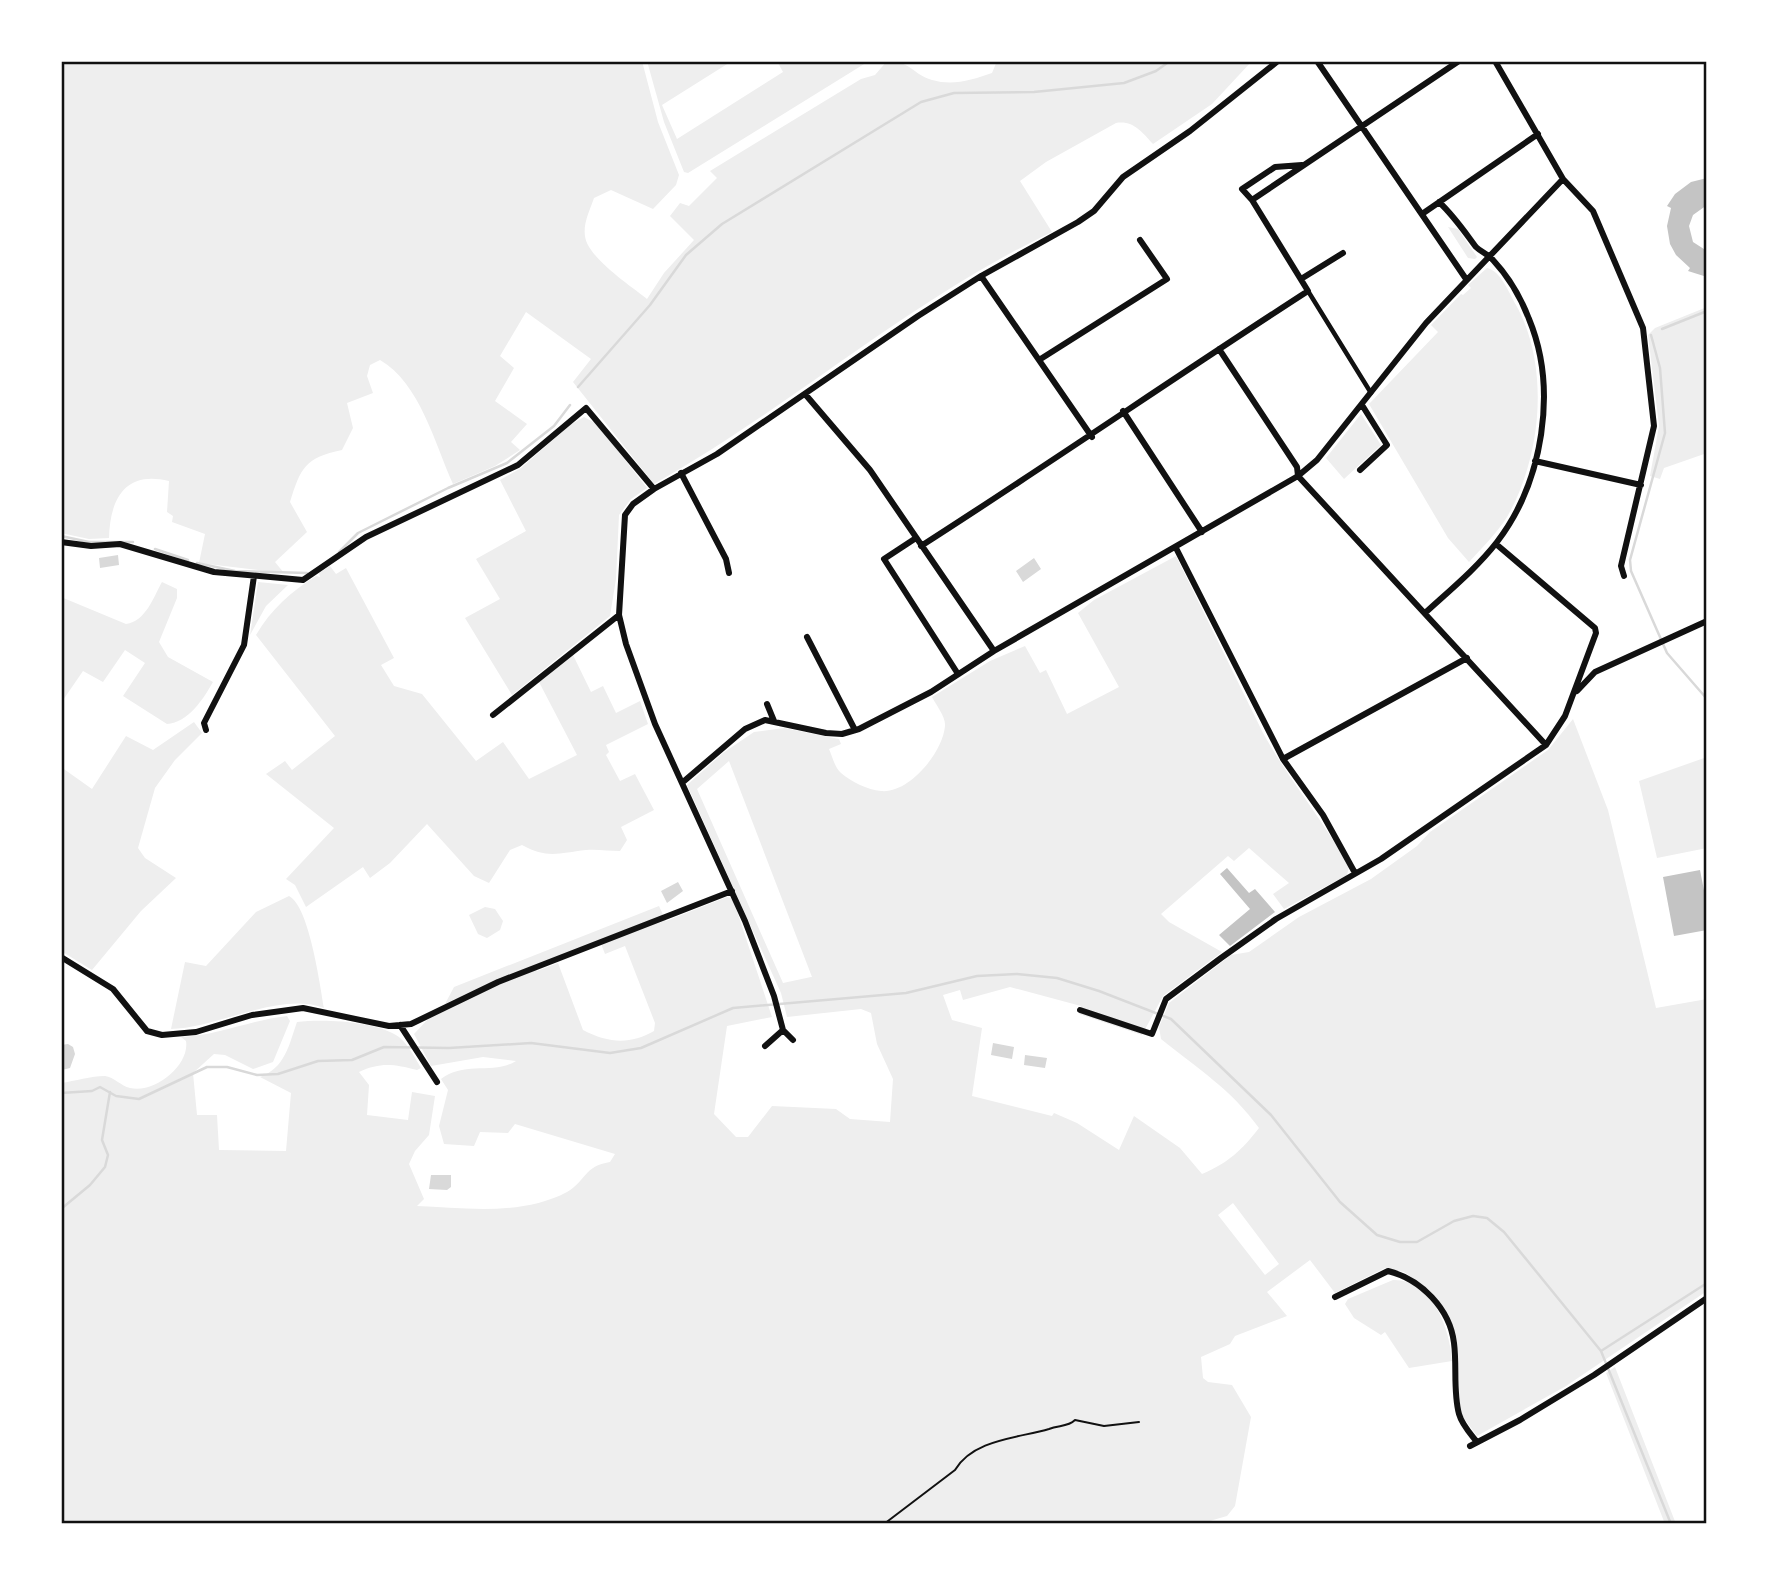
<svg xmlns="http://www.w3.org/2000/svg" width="1768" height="1585" viewBox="0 0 1768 1585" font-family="'Fira Sans Condensed',sans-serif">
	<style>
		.green { fill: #eee; fill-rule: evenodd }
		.water { fill: #d9d9d9 }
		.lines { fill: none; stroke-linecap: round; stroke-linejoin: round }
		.stream { stroke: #d9d9d9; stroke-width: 2.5 }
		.building { fill: #c4c4c4 }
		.path { stroke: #111; stroke-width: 2 }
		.pedestrian { stroke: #111; stroke-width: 4.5 }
		.minor { stroke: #111; stroke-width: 6 }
		.neatline { fill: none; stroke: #111; stroke-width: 2.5 }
	</style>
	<rect width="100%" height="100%" fill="#fff"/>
	<path class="green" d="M61,61H642L658,122L679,175L676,185L653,209L611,190L594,198C590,210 583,223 585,236C587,257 631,286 647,299L664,273L694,240L670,216L680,203L689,206L717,178L710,171L861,79L875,75L887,61C911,61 912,74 932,80C953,86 972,80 992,73L997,61H1252L1212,104L1153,144C1142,132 1133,120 1116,123L1046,162L1020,181L1052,232C909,300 791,407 654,484L573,382L591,359L526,312L500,356L514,368L495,401L527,424L511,442L520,450L495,466L453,484C435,444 420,383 380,360L370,365L367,376L373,393L347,403L353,428L342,450C305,458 301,467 290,502L307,532L275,562L284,573L199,563L205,534L172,522L173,516L167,512L169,481C125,470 110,499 109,538L89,539L61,533Z
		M647,61H732L662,105L677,139L783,72L777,61H869L688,173L684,172L664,122Z
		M1448,227L1458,229L1477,257L1475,259L1468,258Z
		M1487,268C1501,271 1509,293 1516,305C1550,366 1542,456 1507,517C1497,533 1482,548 1469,562L1448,538L1369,404L1438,332L1431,325L1461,294L1463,295L1471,288L1468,285Z
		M1707,307V453L1664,468L1660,479L1650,476L1659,426L1648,335L1655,328Z
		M1361,414L1381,445L1344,479L1326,458Z
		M584,417L597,424L647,488L631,499L619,515L616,579L610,616L512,695L465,618L500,599L476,559L526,531L500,480L521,468L570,425Z
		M1176,556L1263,733C1289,780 1324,821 1349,867L1347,875L1284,909L1273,894L1289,883L1249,848L1234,861L1228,856L1161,914L1169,922L1222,952L1163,996L1142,1035L1079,1014L1081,1006L1010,987L963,1000L960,990L943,995L952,1020L982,1028L972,1096L1052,1116L1054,1113L1077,1123L1119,1150L1134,1116L1180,1148L1202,1174C1228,1163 1242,1150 1259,1128C1231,1089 1198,1069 1161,1039L1159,1027L1169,1003L1231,955L1249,952L1299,917L1371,879L1417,846L1430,832L1548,750L1573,719L1608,810L1656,1008L1707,999V1291L1566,1386L1477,1436L1463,1417L1460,1405L1456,1339L1441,1305L1428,1289L1404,1272L1385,1268L1335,1293L1310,1260L1267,1292L1287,1316L1235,1336L1230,1344L1201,1357L1203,1378L1208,1382L1232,1385L1251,1417L1235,1506L1227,1516L1199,1524H61V1083C75,1081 91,1076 105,1076C114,1077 121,1086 130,1088C155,1094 190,1065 186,1041L181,1037C217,1036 251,1020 287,1016L290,1021L273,1062L253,1069L225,1055L214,1054L193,1073L197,1115H217L219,1150L286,1151L291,1093L260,1077C285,1068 289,1045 297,1022C324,1019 376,1021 399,1037C408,1044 415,1058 421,1068L417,1070C394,1064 380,1062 359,1072L369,1085L367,1115L408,1120L412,1092L435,1096L429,1135L415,1151L409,1164L424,1199L417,1206C465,1208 522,1216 567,1192C586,1181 584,1166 610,1162L615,1154L515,1124L508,1133L480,1132L474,1146L444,1144L439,1126L448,1090L441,1079C464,1061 494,1075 516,1061L483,1057L431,1066L414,1034L429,1018L458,1005L455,999L445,1004L454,987L659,906L666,921L727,897L733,899L772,1017L727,1026L714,1114L736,1137H748L772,1106L836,1109L850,1119L890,1122L893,1079L877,1044L871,1013L861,1009L787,1017L781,993L687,785L723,753L754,732L784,728L839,739L841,744L829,749C832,756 835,768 841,773C850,781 868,790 881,791C909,794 943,752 945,726C946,717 936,705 932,697L990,661L1025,646L1040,673L1046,670L1067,714L1119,687L1078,613L1094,600ZM729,761L812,977H811L783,983L697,789ZM600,941L605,954L625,946L655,1023L654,1031C630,1045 608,1043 583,1030L558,963L537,971L535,966ZM1233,1203L1279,1264L1265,1275L1218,1215Z
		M330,566L336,574L346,568L394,658L381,665L394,686L422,694L476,761L503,742L529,779L577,755L539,682L573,655L591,692L603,686L616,713L640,701L648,724L606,745L609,752L606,755L620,781L635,774L654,810L621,827L627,840L620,851C609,851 597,849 586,850C559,853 547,859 522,845L510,850L489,883L474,876L427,824L390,863L370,878L363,867L306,907L295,885L286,879L334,828L266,774L285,761L292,770L335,736L256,635C271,609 291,592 316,576L320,577L319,573Z
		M162,582L177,589V598L159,642L168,657L213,682C204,698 188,723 167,724L123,696L145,663L125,650L103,682L83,671L61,703V597L126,624C146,621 153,598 162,582Z
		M258,582L288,585L266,606L250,635Z
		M194,722L202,733L175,760L155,788L138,848L145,858L176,878L141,911L92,970L61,951V767L92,789L126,736L153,750Z
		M1707,757V848L1657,858L1639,781Z
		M289,896C309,906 320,984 324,1008C280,991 218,1028 171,1029L185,962L206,966L256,912Z
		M485,907L495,909L503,921L500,930L487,938L478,934L469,915Z
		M1393,1280C1432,1279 1450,1328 1452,1361L1409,1368L1385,1332L1381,1335L1354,1318L1345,1304L1348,1299Z
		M1615,1367L1676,1524H1665L1606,1373Z"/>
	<path class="water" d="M118,555L119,565L100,568L99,558Z
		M1034,558L1041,569L1023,582L1016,571Z
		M678,882L683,891L667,903L661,891Z
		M993,1043L1014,1047L1012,1059L991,1055Z
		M68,1044L73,1047L75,1054L70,1068L62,1070L61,1045Z
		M1025,1055L1047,1058L1045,1068L1024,1065Z
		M431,1175H451V1187L447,1190L429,1189Z"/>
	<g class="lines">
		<path class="stream" d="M1662,329L1707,311
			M1651,335L1660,368L1665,433L1630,560L1631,571L1667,653L1707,699
			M578,387L650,305L686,255L722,224L921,102L954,93L1034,92L1124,83L1156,71L1170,61
			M61,536L89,542H133
			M155,549L188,560
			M339,552L358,533L448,488L507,463L554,426L570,405
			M197,563L235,571L307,573
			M61,1093L92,1091L100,1087L116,1096L139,1099L207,1067H227L257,1075L278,1074L318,1061L352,1060L384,1047L449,1048L531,1043L610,1053L641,1048L733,1008L906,993L977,976L1017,974L1057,978L1099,991L1171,1019L1271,1115L1340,1202L1377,1235L1400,1242H1417L1454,1221L1473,1216L1487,1218L1504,1232L1601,1351L1671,1524
			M61,1209L90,1185L105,1167L108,1155L102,1140L110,1092
			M1601,1351L1707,1283"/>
	</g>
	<path class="building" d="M1707,178V205L1693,215L1689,226L1693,242L1707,251V277L1688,271L1690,268L1676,255L1670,244L1667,226L1671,208L1667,206L1675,194L1691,182Z
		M1227,868L1249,893L1255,889L1275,912L1230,946L1219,935L1250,909L1220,874Z
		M1700,870L1707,906V930L1674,936L1663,877Z"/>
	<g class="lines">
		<path class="path" d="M884,1524L955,1470C973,1439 1019,1438 1049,1429C1059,1425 1068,1427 1075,1420L1104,1426L1139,1422"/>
		<path class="pedestrian" d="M1308,291L1371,393"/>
		<path class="minor" d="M1317,61L1466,279
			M1495,61L1563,179L1593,211L1643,328L1654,426L1621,566L1624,576
			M1252,200L1242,189L1275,167L1302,165
			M1422,214L1538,134
			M981,276L1092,437
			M1301,279L1343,253
			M1219,349L1297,467L1298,476L1546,745
			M1039,360L1167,279L1140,240
			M805,394L870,470L994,651
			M1123,411L1202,532
			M1535,461L1641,485
			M1360,470L1387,445L1362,405
			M681,473L726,559L729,573
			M916,538L884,559L958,674
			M61,542L91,546L120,544L214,572L303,580L366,537L518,465L586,408L654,489
			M921,546C1052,462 1178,375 1308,291L1252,200L1459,61
			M1176,548L1283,759L1323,815L1355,873
			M1425,613C1449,591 1477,568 1497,542C1543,482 1558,389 1529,319C1521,298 1508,276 1493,260C1488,254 1481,252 1476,247C1464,231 1454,216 1439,202
			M807,637L855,730
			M1577,691L1595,672L1707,621
			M767,704L774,721
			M493,715L619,615
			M206,730L204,723L244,645L254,576
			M1283,759L1467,658
			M683,782L745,729L765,720L826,733L842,734L859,729L931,692L994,651L1298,476L1317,460L1426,323L1563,179
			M61,957L113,989L147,1031L162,1035L196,1032L252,1015L303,1008L389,1026L411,1024L498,982L732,891
			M1080,1010L1152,1034L1166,999L1221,958L1276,919L1381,859L1546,745L1565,716L1596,633L1595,628L1496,544
			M400,1025L437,1082
			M793,1040L783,1030L774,996L745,921L655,724L626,644L619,615L625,515L633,504L654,489L717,454L918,316L981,276L1078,222L1094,211L1123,177L1190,131L1278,61
			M765,1046L783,1030
			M1335,1297L1388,1271C1421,1279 1450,1309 1454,1343C1457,1366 1453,1392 1459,1414C1462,1425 1470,1433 1477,1442
			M1470,1446L1520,1420L1594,1375L1707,1298"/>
	</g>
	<rect width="1768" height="1585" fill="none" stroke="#ffffff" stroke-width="126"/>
	<rect x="63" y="63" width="1642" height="1459" class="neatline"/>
</svg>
